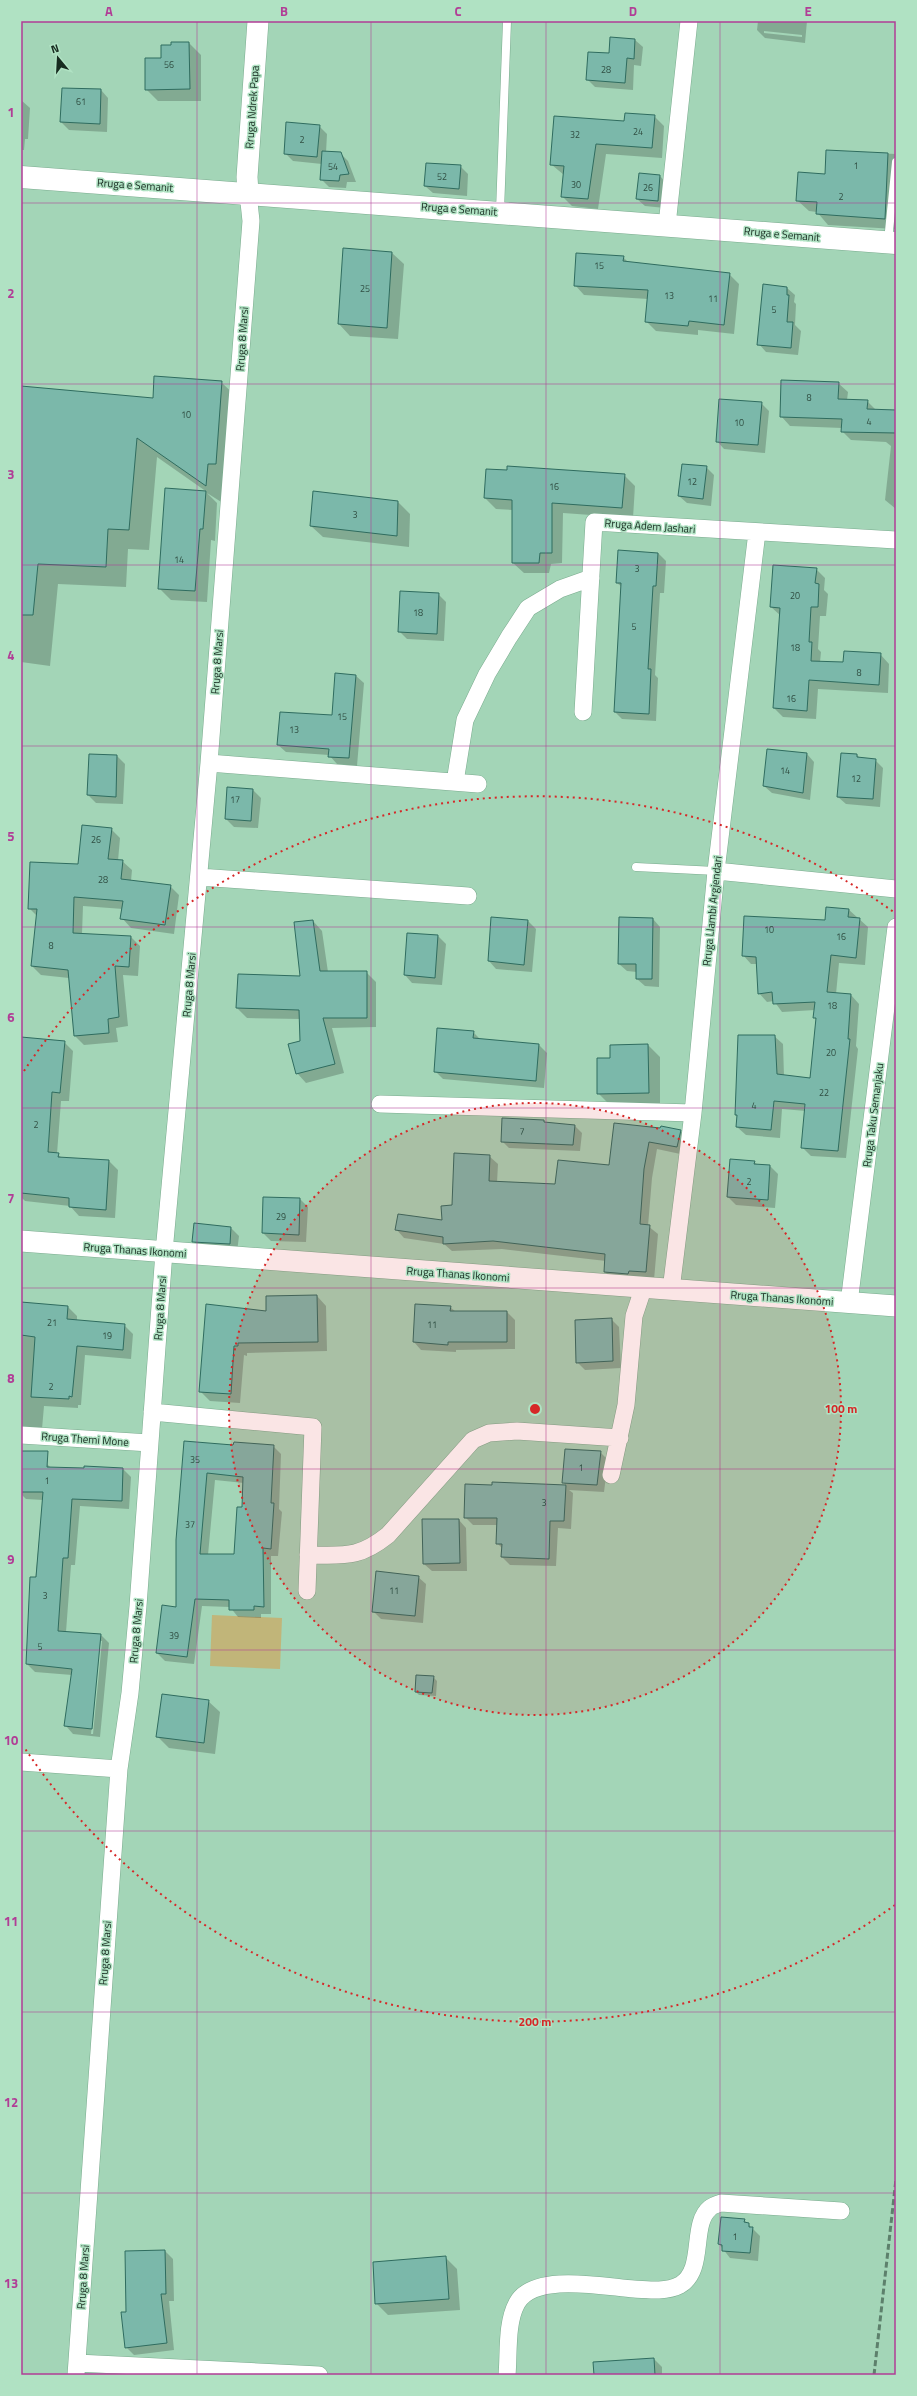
<svg xmlns="http://www.w3.org/2000/svg" width="917" height="2396" viewBox="0 0 917 2396" font-family="'Titillium Web',sans-serif">
	<style>
		.green { fill: #c1b579 }
		.shadow { fill: #0003; fill-rule: evenodd }
		.building { fill: #7bb8aa; stroke: #2f6c5f; fill-rule: evenodd }
		.lines { fill: none; stroke-linecap: round; stroke-linejoin: round }
		.service-casing { stroke: #7aab8e; stroke-width: 9 }
		.minor-casing { stroke: #7aab8e; stroke-width: 18 }
		.tertiary-casing { stroke: #7aab8e; stroke-width: 22 }
		.secondary-casing { stroke: #7aab8e; stroke-width: 23 }
		.service { stroke: #fff; stroke-width: 8 }
		.minor { stroke: #fff; stroke-width: 17 }
		.tertiary { stroke: #fff; stroke-width: 21 }
		.secondary { stroke: #fff; stroke-width: 22 }
		.rail { stroke: #5d806c; stroke-width: 3; stroke-dasharray: 6 3; stroke-linecap: butt }
		.grid { fill: none; stroke: #b13d96; stroke-width: 1; stroke-opacity: 0.55 }
		.ring { fill: none; stroke: #d62828; stroke-width: 2; stroke-dasharray: 2 4 }
		.labels { text-anchor: middle; dominant-baseline: central; stroke-width: 3; stroke-linejoin: round; paint-order: stroke }
		.number-label { font-size: 9px; fill: #304e42 }
		.street-label { font-size: 11px; fill: #172b20; stroke: #b0e2c3 }
		.centre { fill: #d62828; stroke: #b0e2c3; stroke-width: 2 }
		.ring-label { font-size: 12px; text-anchor: middle; font-weight: bold; fill: #d62828; stroke: #b0e2c3; stroke-width: 3; stroke-linejoin: round; paint-order: stroke }
		.neatline { fill: none; stroke: #b13d96; stroke-width: 1.5 }
		.grid-label { font-size: 13px; text-anchor: middle; font-weight: bold; fill: #b13d96 }
	</style>
	<rect width="100%" height="100%" fill="#a3d5b7"/>
	<path class="green" d="M212,1615L282,1618L280,1669L210,1666Z"/>
	<path class="shadow" d="M758,21H807L805,43L765,38L757,30ZM764,31L802,35V37L764,33Z
		M635,40L643,47L641,66L634,65L633,90L595,87L587,79L610,54Z
		M189,43L201,55V101H158L146,89L162,59L172,46Z
		M101,90L108,98L107,132L69,130L61,122Z
		M21,100L30,108L28,139H25L24,150H21Z
		M654,116L664,126L662,158L606,154L598,209L572,206L562,196L564,175L552,165L625,123Z
		M319,126L327,134L326,153H340L348,161L356,182H347L346,188L329,187L321,179L322,164L293,161L285,153Z
		M827,151L896,154L895,229L828,225L817,212L809,211L797,200L826,175Z
		M460,166L468,174L467,196L433,193L425,186Z
		M660,176L667,184L665,208L645,206L637,199Z
		M344,250L392,253L404,264L398,339L350,336L339,324Z
		M623,257L629,263L729,274L739,284L734,334L698,330V335L656,331L646,321L648,299L584,295L575,285Z
		M787,288L795,295L794,302L796,304L795,325L801,331L798,355L766,352L759,344Z
		M221,382L242,402L226,505L207,493L217,503L215,541L211,540L207,602L171,600L159,588L166,489L207,492L157,457L149,550L128,549L126,587L58,584L50,666L21,662V387L154,399Z
		M838,383L848,392L847,400L867,401L876,410L896,411V509L885,500L891,446L886,442L851,440L842,431V428L790,426L781,416Z
		M761,403L769,411L765,453L724,449L717,441Z
		M706,467L714,475L711,506L687,503L679,496Z
		M624,475L635,486L633,518L563,513L562,563L551,564L549,573H524L513,563V510L496,509L485,498Z
		M314,492L398,502L410,514L409,547L323,537L311,526Z
		M658,553L666,561L664,593H660L655,675L658,678L656,721L622,719L615,712L622,587L617,583Z
		M816,569L825,578L824,590L828,594L826,616H820L818,649L821,652L820,662L844,663L880,654L889,664L888,693L818,689L816,719L783,717L774,708L781,616L771,607Z
		M438,594L446,602L444,641L407,639L399,631Z
		M356,676L364,683L357,766L337,764L329,755L286,752L278,745L333,716Z
		M807,754L814,762L810,800L772,793L764,786Z
		M857,755L861,759L875,760L883,768L880,807L846,804L838,797Z
		M117,756L125,764L123,804L96,803L88,795Z
		M253,790L261,798L258,828L234,827L226,819Z
		M111,829L120,838L118,861H122L132,870L131,881L170,886L179,895L174,934L131,928L122,918L123,909L83,906L82,934L131,937L140,946L138,976L123,975L128,1026L116,1028L118,1042L84,1045L75,1036L69,978L41,975L32,966L37,916L29,908L79,865Z
		M848,909L868,927L865,965L839,963L836,994L851,995L859,1004L856,1046L858,1049L846,1158L811,1156L802,1147L806,1111L782,1109L780,1138L746,1135L737,1127L738,1117L736,1115L774,1036L783,1044L784,1076L810,1079L817,1020L814,1017L815,1010L782,1012L774,1001L767,1002L759,993L757,964H751L743,955L826,921Z
		M492,918L528,921L536,929L532,972L496,969L489,961Z
		M653,919L660,927L659,987L645,986L637,979V972L627,971L619,964Z
		M313,921L322,931L328,972H366L376,982V1027L332,1028L344,1073L306,1083L297,1073L301,1042V1019L247,1018L237,1008L301,977Z
		M408,934L438,936L446,944L442,985L412,983L405,975Z
		M473,1032L481,1040L539,1045L547,1053L544,1088L443,1079L435,1071Z
		M64,1042L73,1051L69,1101H61L57,1154L62,1158L109,1161L118,1170L115,1218L79,1216L70,1206L25,1201L21,1197V1043Z
		M648,1045L660,1057V1105H610L598,1093L611,1059V1046Z
		M543,1121L546,1123L575,1126L582,1133L580,1151L509,1148L502,1141Z
		M615,1124L680,1130L688,1139L685,1155L657,1149L652,1178L648,1226L658,1234L654,1280H613L605,1272L606,1261L502,1249L452,1251L444,1244L404,1238L396,1229L443,1222L489,1156L498,1164L497,1183L556,1185L610,1166Z
		M754,1162L758,1165L770,1166L778,1174L775,1208L736,1205L728,1197Z
		M300,1199L308,1207L306,1242L271,1241L263,1233Z
		M195,1224L231,1228L239,1236L237,1252L201,1249L193,1241Z
		M317,1296L326,1306L327,1351L247,1353V1356L244,1355L240,1403L210,1401L200,1391L207,1305L267,1312Z
		M21,1302L68,1307L77,1316V1321L124,1325L133,1334L131,1359L85,1355L81,1405H78V1408L44,1406L42,1429L21,1427Z
		M450,1307L456,1312H507L515,1320V1349L456,1350V1352L421,1350L414,1342Z
		M611,1319L619,1327L621,1368L585,1370L577,1362Z
		M185,1442L234,1446H273L281,1454L279,1509L282,1512L278,1556H271V1614H261V1618L238,1617L230,1607L202,1606L194,1664L165,1661L157,1653L177,1608ZM215,1480L244,1483L243,1508L235,1556L208,1555Z
		M600,1452L608,1460L604,1492L569,1490L573,1493L571,1529L558,1528L556,1566L510,1565L502,1557L503,1549L497,1543L498,1525H473L465,1517L493,1483L567,1486L563,1482Z
		M21,1463L47,1464L51,1468L84,1469L85,1467L123,1469L131,1477L129,1509L80,1506L75,1565H71L66,1632L101,1635L109,1643L100,1737L73,1734L66,1726L72,1675L35,1672L27,1664L43,1500L26,1499L21,1494ZM100,1641H102L93,1734H91Z
		M459,1520L466,1528L467,1571H432L424,1564Z
		M418,1577L426,1584L423,1623L381,1619L373,1611Z
		M433,1677L437,1681L436,1696L419,1695L416,1692Z
		M208,1701L220,1712L215,1754L169,1748L158,1737Z
		M744,2220L760,2236L758,2261L730,2258L719,2244Z
		M165,2251L173,2259L174,2301H169L174,2350L134,2355L126,2347L127,2313Z
		M445,2257L457,2269L460,2310L388,2315L376,2303Z
		M654,2359L662,2367V2375H622Z"/>
	<path class="building" d="M610,37L635,39L634,59L627,58L625,83L586,80L588,52L609,53Z
		M171,42H189L190,89L145,90V58H161V45H171Z
		M62,88L101,89L100,124L60,122Z
		M625,113L655,115L652,148L596,144L588,199L561,197L564,166L550,165L554,116L624,121Z
		M286,122L320,125L317,157L284,154Z
		M826,150L888,153L885,219L816,214L817,202L796,201L798,172L825,174Z
		M322,151L341,152L349,174L340,175L339,181L320,180Z
		M426,163L461,165L459,189L424,186Z
		M639,173L660,175L658,201L636,199Z
		M343,248L392,252L387,328L338,324Z
		M576,253L624,256L623,261L730,273L724,325L689,321L688,326L645,322L648,290L574,286Z
		M763,284L787,287V295H789L787,322H793L791,348L757,345Z
		M154,376L222,381L216,464H208L206,486L137,438L129,530L108,529L106,567L38,564L33,615H21V386L153,398Z
		M781,380L839,382L838,399L868,400L867,409L896,410V433L841,432L842,419L780,417Z
		M719,399L762,402L758,445L716,442Z
		M682,464L707,466L703,499L678,496Z
		M507,466L625,474L622,508L552,503V553H540L539,563H512V500L484,498L486,469L507,470Z
		M165,488L206,491L203,529H200L195,591L158,589Z
		M313,491L398,501L397,536L310,526Z
		M618,550L658,553L656,586H653L648,669H651L649,714L614,712L621,583H616Z
		M773,565L817,568L815,583L819,584L818,607H811L809,642H812L811,661L843,662L844,651L881,653L879,685L809,680L807,711L773,708L780,608L770,607Z
		M400,591L439,593L437,634L398,632Z
		M335,673L356,675L349,758L328,757L329,749L277,745L280,712L332,715Z
		M767,749L807,753L803,793L763,786Z
		M841,753L857,754V757L876,759L873,799L837,797Z
		M89,754L117,755L116,797L87,795Z
		M227,787L253,789L251,821L225,819Z
		M82,825L112,828L108,859L123,860L121,879L171,885L165,925L120,919L123,901L74,897L73,933L131,936L129,967L115,966L119,1017L108,1019L109,1033L74,1036L68,970L31,966L37,909H28L30,862L78,864Z
		M826,907L849,909L848,917L860,918L856,958L831,955L827,992L851,994L848,1039H850L838,1151L801,1148L805,1104L774,1101L771,1130L736,1127L737,1115H735L738,1035H775L777,1074L810,1078L816,1018H813L815,1002L773,1004L772,992L758,994L756,957L742,956L744,916L825,920Z
		M491,917L528,920L524,965L488,961Z
		M619,917L653,918L652,979H636V964H618Z
		M313,920L320,971H367V1018H323L335,1064L296,1074L288,1044L300,1041L299,1010L236,1008L238,974L300,976L294,922Z
		M407,933L438,935L435,978L404,975Z
		M437,1028L474,1031L473,1038L539,1044L536,1081L434,1072Z
		M21,1037L65,1041L60,1093L52,1092L48,1152L59,1153L58,1157L109,1160L106,1210L69,1207V1198L21,1193Z
		M648,1044L649,1093L597,1094V1058H610V1045Z
		M502,1118L544,1120V1122L575,1125L573,1145L501,1142Z
		M614,1123L660,1128L661,1126L681,1130L677,1147L649,1142L644,1169L640,1224L650,1225L646,1272L629,1271L628,1274L604,1272L605,1254L493,1241L443,1244V1237L395,1230L398,1214L442,1220L441,1206L452,1205L454,1153L490,1155L489,1181L555,1184L558,1160L609,1165Z
		M730,1159L755,1161L754,1164L770,1165L768,1200L727,1197Z
		M263,1197L300,1198L299,1235L262,1233Z
		M194,1223L231,1227L230,1244L192,1242Z
		M317,1295L318,1342L238,1343V1346H234L231,1394L199,1392L206,1304L266,1311V1296Z
		M21,1302L68,1306L67,1319L125,1324L123,1350L77,1346L72,1397L69,1396V1399L31,1397L35,1337L21,1335Z
		M415,1304L451,1306L450,1311H507V1342H448V1345L413,1342Z
		M612,1318L613,1361L576,1363L575,1320Z
		M184,1441L233,1445L234,1442L274,1445L271,1503H274L271,1549L263,1548L264,1607L254,1606V1610H229V1600L195,1599L187,1657L156,1653L162,1605L176,1607V1540ZM207,1473L243,1477L242,1507H237L234,1554H200Z
		M565,1449L601,1451L597,1485L562,1483Z
		M21,1451H48L47,1467L84,1468V1466L123,1468L122,1501L72,1499L68,1558H63L58,1631L101,1634L92,1729L64,1726L72,1669L26,1664L30,1577H36L43,1492H21Z
		M492,1482L566,1485L564,1521H550L549,1559L501,1557L502,1544H496L497,1518H464L465,1484L492,1485Z
		M422,1519H459L460,1563L423,1564Z
		M376,1571L419,1576L415,1616L372,1612Z
		M416,1675L434,1676L432,1693L415,1692Z
		M162,1694L209,1700L204,1743L156,1737Z
		M721,2217L745,2219L744,2222L749,2223V2227H753L750,2253L722,2251V2245L718,2244Z
		M165,2250L166,2294H161L167,2343L125,2348L121,2312H126L125,2251Z
		M446,2256L449,2299L375,2304L373,2262Z
		M654,2358L655,2375H594L593,2362Z"/>
	<g class="lines">
		<defs>
			<path id="service" d="M500,211L507,21
				M888,241L896,162
				M636,867L716,871"/>
			<path id="minor" d="M667,225L689,21
				M583,712L594,522L896,540
				M209,763L478,784
				M455,782L465,720L487,674L509,637L528,608L560,589L591,578
				M716,871L896,889
				M199,877L468,896
				M380,1104L693,1113
				M671,1290L693,1113L716,871L757,532
				M849,1303L896,927
				M152,1412L313,1427L307,1591
				M21,1435L150,1443
				M611,1475L626,1405L634,1316L643,1289
				M308,1555C344,1555 358,1559 388,1535L473,1440L489,1433L517,1431L620,1438
				M21,1762L119,1769
				M77,2363L319,2375
				M76,2375L119,1769L130,1693L138,1606L164,1252L209,763L251,221L248,193
				M507,2375C509,2353 506,2323 517,2303C534,2272 605,2287 634,2289C648,2290 667,2292 680,2285C706,2270 690,2224 710,2208C712,2206 718,2204 721,2203L841,2211"/>
			<path id="tertiary" d="M248,193L247,177L258,21
				M21,1241L896,1306"/>
			<path id="secondary" d="M21,177L896,243"/>
		</defs>
		<use href="#service" class="service-casing"/>
		<use href="#minor" class="minor-casing"/>
		<use href="#tertiary" class="tertiary-casing"/>
		<use href="#secondary" class="secondary-casing"/>
		<use href="#service" class="service"/>
		<use href="#minor" class="minor"/>
		<use href="#tertiary" class="tertiary"/>
		<use href="#secondary" class="secondary"/>
		<path class="rail" d="M874,2375L896,2179"/>
	</g>
	<path class="grid" d="M197,21V2375M371,21V2375M546,21V2375M720,21V2375M21,203H896M21,384H896M21,565H896M21,746H896M21,927H896M21,1108H896M21,1288H896M21,1469H896M21,1650H896M21,1831H896M21,2012H896M21,2193H896"/>
	<circle cx="535" cy="1409" r="306" fill="#d62828" fill-opacity=".12"/>
	<g class="ring">
		<circle cx="535" cy="1409" r="306"/>
		<path d="M895 1905A613 613 0 0 1 24 1747M24 1071A613 613 0 0 1 895 913"/>
	</g>
	<g class="labels">
		<g class="number-label">
			<text x="169" y="64">56</text>
			<text x="606" y="69">28</text>
			<text x="81" y="101">61</text>
			<text x="638" y="131">24</text>
			<text x="575" y="134">32</text>
			<text x="302" y="139">2</text>
			<text x="856" y="165">1</text>
			<text x="333" y="166">54</text>
			<text x="442" y="176">52</text>
			<text x="576" y="184">30</text>
			<text x="648" y="187">26</text>
			<text x="841" y="196">2</text>
			<text x="599" y="265">15</text>
			<text x="365" y="288">25</text>
			<text x="669" y="295">13</text>
			<text x="713" y="298">11</text>
			<text x="774" y="309">5</text>
			<text x="809" y="397">8</text>
			<text x="186" y="414">10</text>
			<text x="869" y="421">4</text>
			<text x="739" y="422">10</text>
			<text x="692" y="481">12</text>
			<text x="554" y="486">16</text>
			<text x="355" y="514">3</text>
			<text x="179" y="559">14</text>
			<text x="637" y="568">3</text>
			<text x="795" y="595">20</text>
			<text x="418" y="612">18</text>
			<text x="634" y="626">5</text>
			<text x="795" y="647">18</text>
			<text x="859" y="672">8</text>
			<text x="791" y="698">16</text>
			<text x="342" y="716">15</text>
			<text x="294" y="729">13</text>
			<text x="785" y="770">14</text>
			<text x="856" y="778">12</text>
			<text x="235" y="799">17</text>
			<text x="96" y="839">26</text>
			<text x="103" y="879">28</text>
			<text x="769" y="929">10</text>
			<text x="841" y="936">16</text>
			<text x="51" y="945">8</text>
			<text x="832" y="1005">18</text>
			<text x="831" y="1052">20</text>
			<text x="824" y="1092">22</text>
			<text x="754" y="1105">4</text>
			<text x="36" y="1124">2</text>
			<text x="522" y="1131">7</text>
			<text x="749" y="1181">2</text>
			<text x="281" y="1216">29</text>
			<text x="52" y="1322">21</text>
			<text x="432" y="1324">11</text>
			<text x="107" y="1335">19</text>
			<text x="51" y="1386">2</text>
			<text x="195" y="1459">35</text>
			<text x="581" y="1467">1</text>
			<text x="47" y="1480">1</text>
			<text x="544" y="1502">3</text>
			<text x="190" y="1524">37</text>
			<text x="394" y="1590">11</text>
			<text x="45" y="1595">3</text>
			<text x="174" y="1635">39</text>
			<text x="40" y="1646">5</text>
			<text x="735" y="2236">1</text>
		</g>
		<g class="street-label">
			<text transform="translate(252 107) rotate(-86)">Rruga Ndrek Papa</text>
			<text transform="translate(135 185) rotate(4)">Rruga e Semanit</text>
			<text transform="translate(459 209) rotate(4)">Rruga e Semanit</text>
			<text transform="translate(782 234) rotate(5)">Rruga e Semanit</text>
			<text transform="translate(242 339) rotate(-86)">Rruga 8 Marsi</text>
			<text transform="translate(650 526) rotate(4)">Rruga Adem Jashari</text>
			<text transform="translate(217 662) rotate(-86)">Rruga 8 Marsi</text>
			<text transform="translate(712 911) rotate(-84)">Rruga Llambi Argjendari</text>
			<text transform="translate(189 985) rotate(-85)">Rruga 8 Marsi</text>
			<text transform="translate(873 1115) rotate(-83)">Rruga Taku Semanjaku</text>
			<text transform="translate(135 1250) rotate(4)">Rruga Thanas Ikonomi</text>
			<text transform="translate(458 1274) rotate(4)">Rruga Thanas Ikonomi</text>
			<text transform="translate(782 1298) rotate(4)">Rruga Thanas Ikonomi</text>
			<text transform="translate(160 1308) rotate(-86)">Rruga 8 Marsi</text>
			<text transform="translate(85 1439) rotate(4)">Rruga Themi Mone</text>
			<text transform="translate(136 1631) rotate(-85)">Rruga 8 Marsi</text>
			<text transform="translate(105 1953) rotate(-86)">Rruga 8 Marsi</text>
			<text transform="translate(83 2277) rotate(-86)">Rruga 8 Marsi</text>
		</g>
	</g>
	<circle cx="535" cy="1409" r="6" class="centre"/>
	<g class="ring-label">
		<text x="841" y="1413">100 m</text>
		<text x="535" y="2026">200 m</text>
	</g>
	<rect width="917" height="2396" fill="none" stroke="#b0e2c3" stroke-width="44"/>
	<g transform="translate(58 58) rotate(342)" stroke="#b0e2c3" stroke-width="3" paint-order="stroke">
	<path d="M0-3L7 15L0 10L-7 15Z" fill="#172b20"/>
	<text y="-6" font-size="11" font-weight="bold" text-anchor="middle" fill="#172b20">N</text>
	</g>
	<rect x="22" y="22" width="873" height="2352" class="neatline"/>
	<g class="grid-label">
		<text x="109" y="16">A</text>
		<text x="284" y="16">B</text>
		<text x="458" y="16">C</text>
		<text x="633" y="16">D</text>
		<text x="808" y="16">E</text>
		<text x="11" y="117">1</text>
		<text x="11" y="298">2</text>
		<text x="11" y="479">3</text>
		<text x="11" y="660">4</text>
		<text x="11" y="841">5</text>
		<text x="11" y="1022">6</text>
		<text x="11" y="1203">7</text>
		<text x="11" y="1383">8</text>
		<text x="11" y="1564">9</text>
		<text x="11" y="1745">10</text>
		<text x="11" y="1926">11</text>
		<text x="11" y="2107">12</text>
		<text x="11" y="2288">13</text>
	</g>
</svg>
